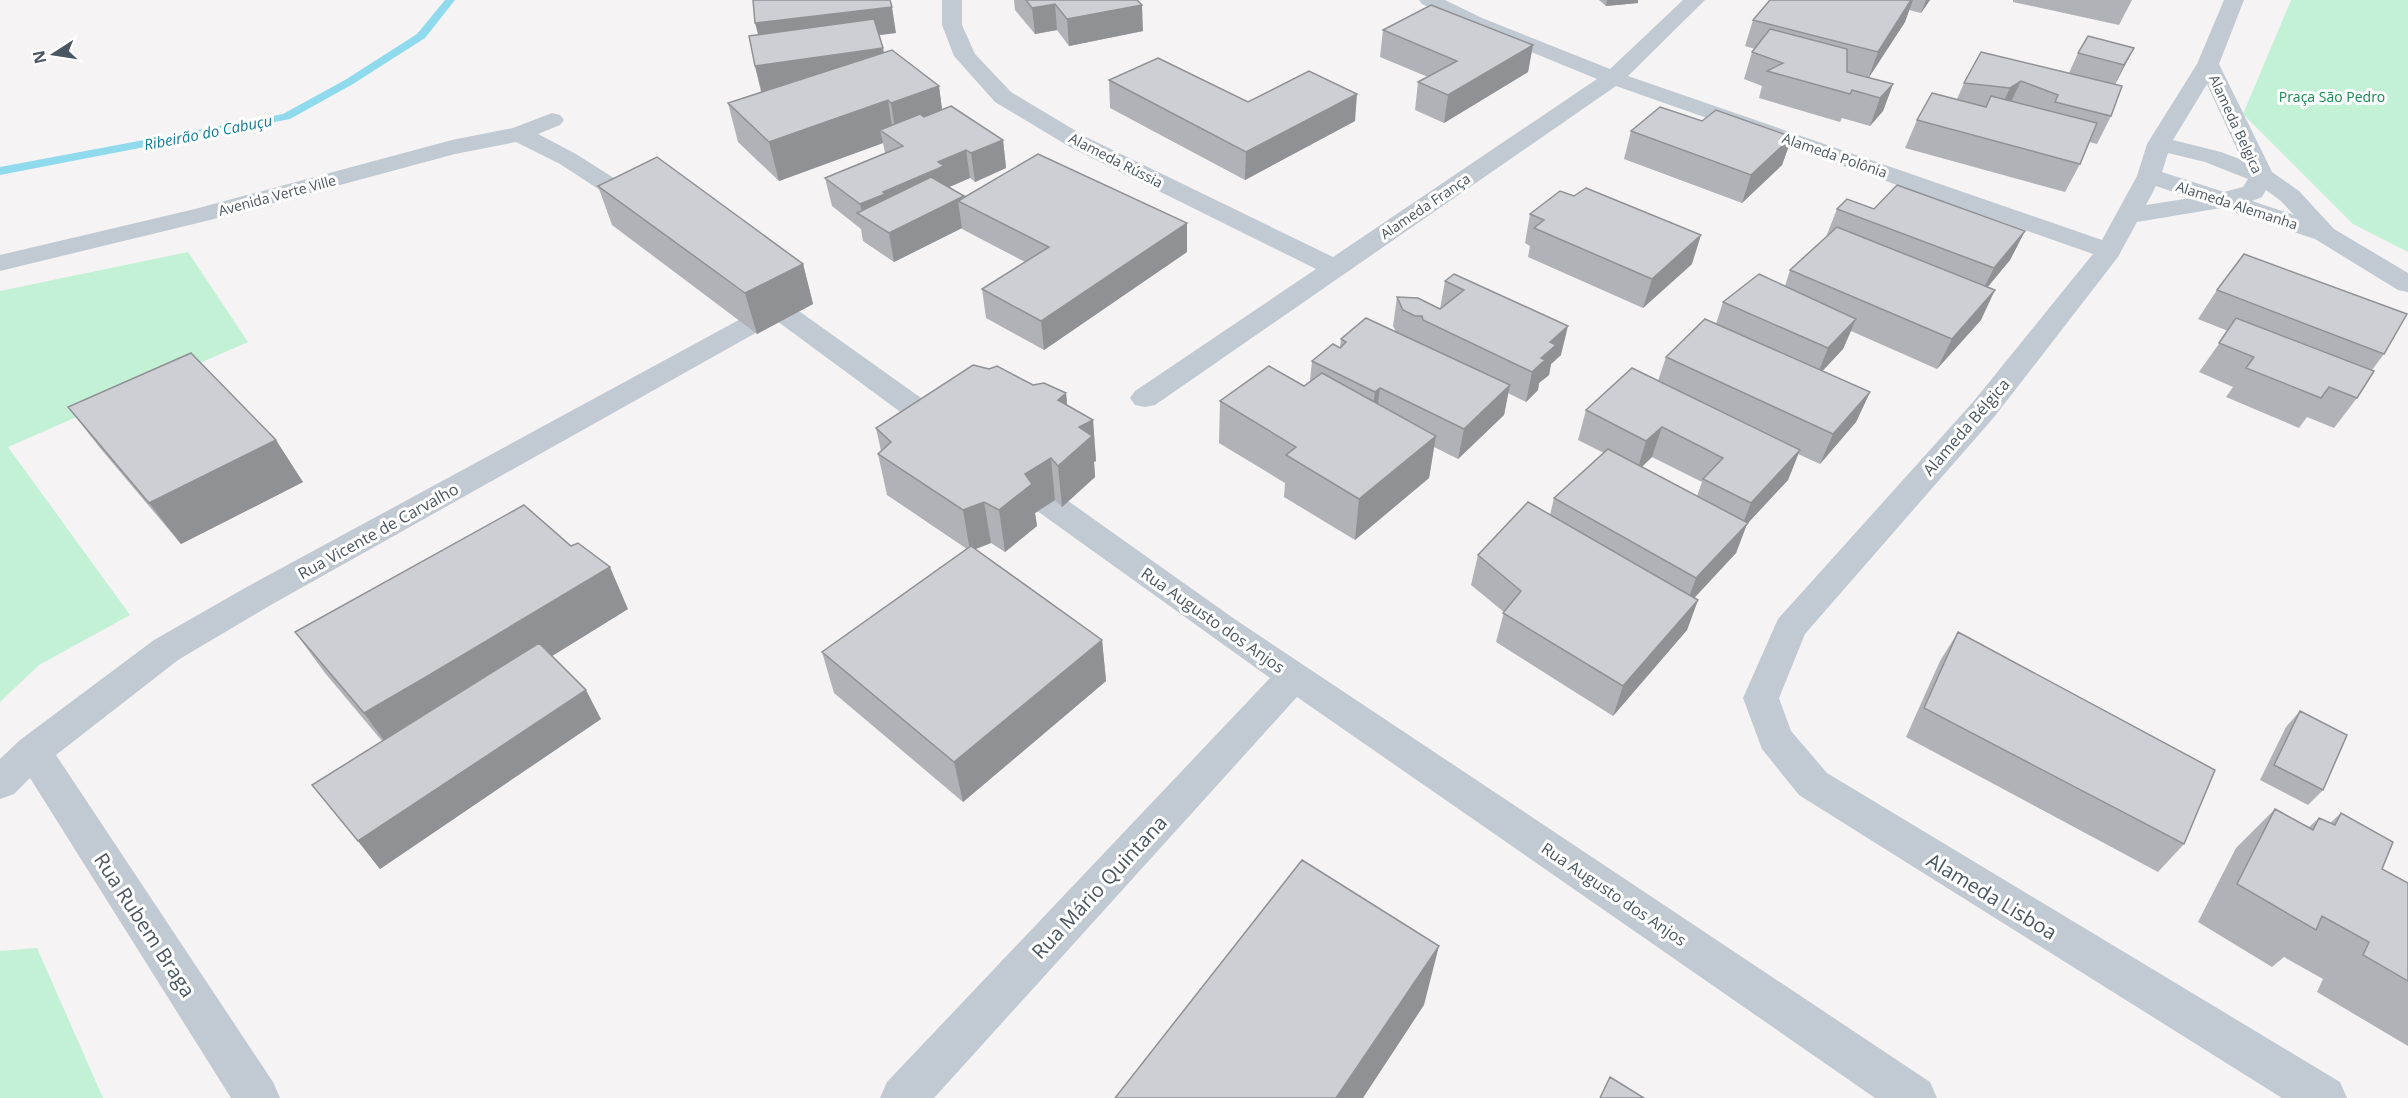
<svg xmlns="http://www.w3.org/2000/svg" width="2408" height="1098" viewBox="0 0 2408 1098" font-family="'Open Sans',sans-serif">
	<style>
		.green { fill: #c3f1d5 }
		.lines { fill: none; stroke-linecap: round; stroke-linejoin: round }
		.stream { fill: #90daee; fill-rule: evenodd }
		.minor { fill: #c1cad2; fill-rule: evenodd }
		.wall { fill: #b0b2b7; fill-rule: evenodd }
		.shaded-wall { fill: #909195 }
		.building { fill: #cdcfd5; stroke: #909195; stroke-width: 1.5 }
		.labels { text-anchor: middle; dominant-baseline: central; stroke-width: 6; stroke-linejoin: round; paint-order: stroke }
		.far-park-label { font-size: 14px; fill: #17864f; stroke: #fff }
		.far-street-label { font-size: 14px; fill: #4a5661; stroke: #fff }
		.far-water-label { font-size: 15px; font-style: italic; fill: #0c7c9b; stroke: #fff }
		.street-label { font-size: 16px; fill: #4a5661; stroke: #fff }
		.near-street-label { font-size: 20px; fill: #4a5661; stroke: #fff }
	</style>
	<rect width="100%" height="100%" fill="#f5f3f3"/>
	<path class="green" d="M2291,0H2408V252L2353,224L2243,114Z
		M188,252L248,342L8,447L130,615L39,665L0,702V291Z
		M37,948L103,1098H0V951Z"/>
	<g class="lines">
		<path class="stream" d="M445,0H455L425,38L353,84L290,119L0,175V167L283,114L345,80L417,34Z"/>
		<path class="minor" d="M942,0H962V25L975,54L1011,92L1086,137L1333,257L1597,79L1468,26L1422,4L1419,0H1445L1482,18L1610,69L1683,0H1705L1628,76L2102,240L2137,176L2147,144L2197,64L2224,0H2244L2219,64L2272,172L2299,191L2334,229L2408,273V292L2398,290L2315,239L2221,208L2137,222L2118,257L1995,416L1805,634L1779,698L1791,731L1827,773L2340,1082L2347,1098H2282L1799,795L1762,749L1743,698L1778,619L1973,402L2093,254L1616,86L1155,405L1145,407L1135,405L1130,398L1135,391L1316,269L1070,147L995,102L954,56L942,25ZM2207,84L2242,160L2221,152L2173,140ZM2168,153L2205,162L2248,179L2243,187L2224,192L2162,172ZM2156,186L2191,198L2146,205ZM2266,190L2281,201L2294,215L2252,201L2262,197Z
			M552,113L560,115L564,120L560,125L538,134L576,154L650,201L654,206L650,211L641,214L632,211L560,164L516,142L455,154L210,220L0,271V255L195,209L452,140L513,128Z
			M751,282L761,284L959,425L963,432L959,439L948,442L937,439L777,321L269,606L178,660L56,755L273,1082L280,1098H231L30,778L14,794L0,799V759L20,740L154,640L245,588L759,309L737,290L741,284Z
			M1012,466L1023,469L1236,620L1930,1082L1937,1098H1875L1297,697L934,1098H880L887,1082L1270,678L1001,485L996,477L1001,469Z"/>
	</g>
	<path class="wall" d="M1014,0H1137L1143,31L1069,46L1057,30L1035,34L1015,10Z
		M1599,0H1638V3L1606,6Z
		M1770,0H1930L1921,13L1909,10L1905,22L1868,78L1893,84L1883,111L1870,126L1842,118L1840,122L1759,98L1762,86L1744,79L1752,52L1755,49L1745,46L1753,20Z
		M2013,0H2132L2119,25L2013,2Z
		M1383,30L1533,45L1528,72L1444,123L1415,110L1418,82L1428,77L1380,57Z
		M896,33L879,35L884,53L939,86L942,110L1003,140L1006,168L975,182L970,178L949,187L964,196V197L1187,252L1044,350L986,318L982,289L1025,262L962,229V228L894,262L863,241L861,229L832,206L825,178L885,153L883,143L779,181L738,142L728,103L761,92L755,66L758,35Z
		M2134,48L2115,84L2111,116L2097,144L2089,142L2080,164L2065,192L1905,148L1917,120L1957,99L1964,83L2069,73L2078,53Z
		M1109,80L1355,121L1245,180L1110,108Z
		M1702,121L1792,137L1782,165L1742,203L1624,159L1631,131Z
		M598,186L803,264L813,304L757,334L612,225Z
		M1837,209H1874L2025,231L2010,260L1988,287L1981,320L1937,369L1851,331L1843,349L1822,371L1870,392L1856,422L1820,464L1798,454L1788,480L1747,524L1736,553L1694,598L1698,600L1687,630L1613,716L1496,642L1504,612L1471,585L1478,555L1550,515L1554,498L1604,453L1578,440L1586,410L1658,381L1666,357L1716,324L1723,302L1785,286L1790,270L1826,237ZM1652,457L1702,482L1697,496L1642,467Z
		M1530,214L1692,264L1643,308L1528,257L1530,246L1525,243Z
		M1454,274L1561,355L1551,364L1549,375L1539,383L1538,390L1526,402L1508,393L1504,415L1458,459L1434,447L1429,478L1355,540L1284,497L1285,483L1219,443L1220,401L1304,386L1310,381L1312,361L1340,348L1341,339L1396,332L1393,326L1397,297L1440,309L1445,281Z
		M2217,290L2384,354L2372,370L2357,398L2334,428L2307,417L2299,428L2226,397L2233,387L2199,372L2228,331L2198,319Z
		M1033,385L1066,393L1067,405L1093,420L1096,461L1094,462L1095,477L1062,507L1055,500L1035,513L1037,526L1005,552L991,543L976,549L1102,640L1106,681L963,802L834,693L822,652L967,549L887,495L878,454L881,451L876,428Z
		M68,407L303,482L181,544L100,448Z
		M628,609L552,656L601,719L380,869L358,841L382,741L325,673L295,632Z
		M1958,632L2184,844L2158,872L1906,737L1940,661Z
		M2300,711L2323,790L2308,805L2260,780L2286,727Z
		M2275,809L2309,827L2319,818L2330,823L2341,813L2382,869L2408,883V1046L2317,992L2323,979L2284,957L2272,967L2198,922L2236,848Z"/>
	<path class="shaded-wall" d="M1607,0H1638V3L1606,6Z
		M1911,0H1913L1905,22L1868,79L1878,52Z
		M1926,0H1930L1921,13Z
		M1055,4L1057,30L1035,34L1032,8Z
		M1142,5L1143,31L1069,46L1067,19Z
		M892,7L896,33L762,49L755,23Z
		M1533,45L1528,72L1444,123L1448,95Z
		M883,48L888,75L762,93L755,66Z
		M2134,48L2120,75L2111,92L2124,65Z
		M2021,81L2008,108L1997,115L2010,88Z
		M1893,84L1883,111L1870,126L1880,98Z
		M939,86L944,125L897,141L891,103Z
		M1357,94L1355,121L1245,180L1246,152Z
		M888,100L894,139L880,130L883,143L779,181L769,142Z
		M1792,137L1782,165L1742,203L1751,175Z
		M1003,140L1006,168L975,182L971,153Z
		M966,150L970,178L947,188L863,216L860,204L938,162Z
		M964,196L965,204L958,201L962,228L894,262L889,233Z
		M1187,223V252L1044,350L1041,321Z
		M2025,231L2010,260L1979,297L1994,268Z
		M1701,235L1692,264L1643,308L1652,279Z
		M803,264L813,304L757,334L745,293Z
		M1995,290L1981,320L1937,369L1952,339Z
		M1856,319L1843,349L1816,378L1828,348Z
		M1568,326L1561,355L1551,364L1549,375L1539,383L1538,390L1526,402L1532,372L1550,342Z
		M1510,385L1504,415L1458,459L1464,429Z
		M1380,388L1376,418L1371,422L1375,392Z
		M1870,392L1856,422L1820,464L1833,434Z
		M1066,393L1070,435L1058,400Z
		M1093,420L1096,461L1094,462L1095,477L1062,507L1058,466L1079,427Z
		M1662,427L1652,457L1637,471L1646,441Z
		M1436,436L1429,478L1355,540L1359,499Z
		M276,440L303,482L181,544L149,503Z
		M1800,450L1788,480L1747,524L1736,553L1685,608L1696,578L1740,531L1751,503Z
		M1051,458L1055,500L1035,513L1037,526L1005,552L999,510L1025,474Z
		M984,502L991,543L970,551L963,510Z
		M610,567L628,609L452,718L393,753L364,713Z
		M1698,600L1687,630L1613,716L1623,686Z
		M1102,640L1106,681L963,802L954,762Z
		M586,690L601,719L380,869L358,841Z
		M1439,946L1424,1005L1363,1098H1336Z"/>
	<path class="building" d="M753,0H890L892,7L755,23Z
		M1026,0H1137L1142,5L1067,19L1055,4L1032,8Z
		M1770,0H1911L1878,52L1753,20Z
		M1431,5L1533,45L1448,95L1418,82L1457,61L1383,30Z
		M874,19L883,48L755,66L749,36Z
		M1770,29L1847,49V72L1893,84L1880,98L1852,90L1850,94L1767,71L1783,63L1752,52Z
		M2088,36L2134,48L2124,65L2078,53Z
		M892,50L939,86L891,103L888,100L769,142L728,103Z
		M1981,52L2122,86L2111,116L2055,102L2058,95L2021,81L2010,88L1964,83Z
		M1158,58L1248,102L1309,71L1357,94L1246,152L1109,80Z
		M1932,93L1986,107L1991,96L2097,123L2080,164L1917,120Z
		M951,106L1003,140L971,153L966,150L938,162L944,166L883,192L885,194L860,204L825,178L903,146L880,130L920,114L924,117Z
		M1660,107L1702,121L1716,110L1792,137L1751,175L1631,131Z
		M1038,154L1187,223L1041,321L982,289L1049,247L958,201Z
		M657,157L803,264L745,293L598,186Z
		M931,177L964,196L889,233L857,213Z
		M1897,185L2025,231L1994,268L1837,209L1847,199L1874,209Z
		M1586,188L1701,235L1652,279L1534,228L1544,220L1530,214L1560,191L1574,196Z
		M1837,227L1995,290L1952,339L1790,270Z
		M2244,254L2407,314L2384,354L2217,290Z
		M1454,274L1568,326L1550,342L1556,345L1541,358L1545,360L1532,372L1423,320L1422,316H1415L1403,310L1397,297L1418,298L1440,309L1464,290L1445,281Z
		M1759,274L1856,319L1828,348L1723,302Z
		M1366,318L1510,385L1464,429L1380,388L1375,392L1312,361L1333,344L1340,348L1346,342L1341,339Z
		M2236,318L2374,371L2357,398L2329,387L2321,398L2246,368L2254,357L2219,343Z
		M1705,319L1870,392L1833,434L1666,357Z
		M191,353L276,440L149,503L68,407Z
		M973,365L989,369L997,366L1033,385L1044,383L1066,393L1058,400L1093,420L1079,427L1092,436L1058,466L1051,458L1025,474L1032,484L999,510L984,502L963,510L878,454L891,442L876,428Z
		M1269,366L1304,386L1322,373L1436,436L1359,499L1286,455L1296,447L1220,401Z
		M1632,368L1800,450L1751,503L1703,479L1723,458L1662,427L1646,441L1586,410Z
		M1608,449L1748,523L1696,578L1554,498Z
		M1528,502L1698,600L1623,686L1503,613L1521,591L1478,555Z
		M524,505L571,546L578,543L610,567L426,677L364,713L295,632Z
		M971,546L1102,640L954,762L822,652Z
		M1958,632L2215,770L2184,844L1924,708Z
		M539,643L586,690L358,841L312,785Z
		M2300,711L2347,735L2323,790L2274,765Z
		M2275,809L2313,830L2319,818L2335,825L2341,813L2393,842L2382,869L2408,883V981L2363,955L2369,942L2322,916L2316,930L2237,884Z
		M1302,860L1439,946L1336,1098H1115Z
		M1610,1077L1644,1098H1600Z"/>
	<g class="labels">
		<g class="far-park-label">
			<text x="2332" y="96">Praça São Pedro</text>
		</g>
		<g class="far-street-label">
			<text transform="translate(2236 124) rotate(65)">Alameda Belgica</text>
			<text transform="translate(1835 155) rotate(19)">Alameda Polônia</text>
			<text transform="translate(1116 160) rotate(27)">Alameda Rússia</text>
			<text transform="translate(277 195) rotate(-15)">Avenida Verte Ville</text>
			<text transform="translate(2237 205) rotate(18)">Alameda Alemanha</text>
			<text transform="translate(1425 206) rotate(-34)">Alameda França</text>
		</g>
		<g class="far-water-label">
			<text transform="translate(208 132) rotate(-11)">Ribeirão do Cabuçu</text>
		</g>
		<g class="street-label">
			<text transform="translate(1966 427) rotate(-49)">Alameda Bélgica</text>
			<text transform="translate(378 531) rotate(-29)">Rua Vicente de Carvalho</text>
			<text transform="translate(1213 620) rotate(35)">Rua Augusto dos Anjos</text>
			<text transform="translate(1614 894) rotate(34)">Rua Augusto dos Anjos</text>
		</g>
		<g class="near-street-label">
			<text transform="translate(1099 887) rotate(-47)">Rua Mário Quintana</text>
			<text transform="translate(1992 896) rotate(31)">Alameda Lisboa</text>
			<text transform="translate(145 925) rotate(57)">Rua Rubem Braga</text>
		</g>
	</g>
	<g transform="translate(54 54) rotate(258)" stroke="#ffffff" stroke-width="4.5" paint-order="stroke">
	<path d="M0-4.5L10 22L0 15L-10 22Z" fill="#4a5661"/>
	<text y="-9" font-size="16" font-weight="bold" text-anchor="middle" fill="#4a5661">N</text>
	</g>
</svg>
